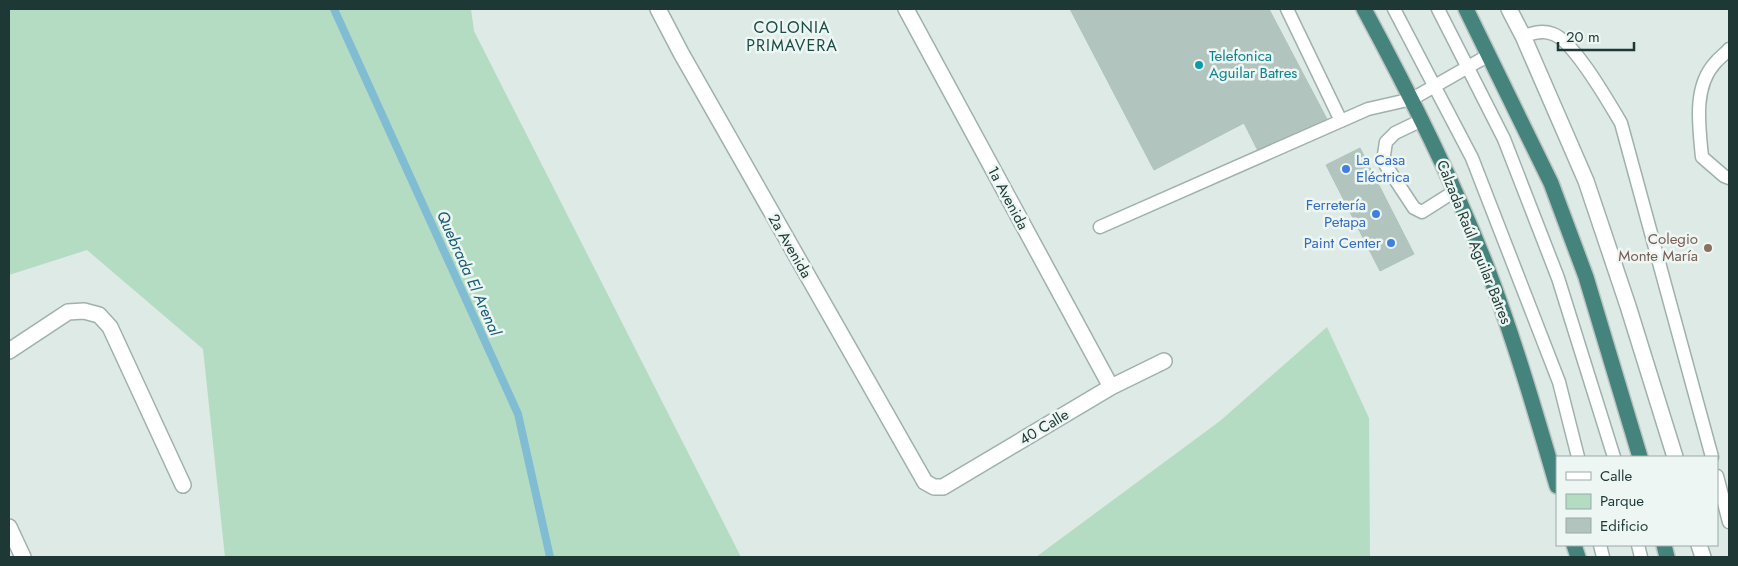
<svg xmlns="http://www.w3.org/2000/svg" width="1738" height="566" viewBox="0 0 1738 566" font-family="Jost,sans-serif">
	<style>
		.green { fill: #b4dcc3 }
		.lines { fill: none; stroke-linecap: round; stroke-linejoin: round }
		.stream { stroke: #81bdd2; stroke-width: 8 }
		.building { fill: #b2c4be; stroke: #afc3bd }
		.service-casing { stroke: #a0b1ad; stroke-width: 15 }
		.minor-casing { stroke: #a0b1ad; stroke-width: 18 }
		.tertiary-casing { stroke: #a0b1ad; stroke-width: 18 }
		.trunk-casing { stroke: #bcc4c2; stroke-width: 18 }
		.service { stroke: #fff; stroke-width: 12 }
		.minor { stroke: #fff; stroke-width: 15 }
		.tertiary { stroke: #fff; stroke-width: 15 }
		.trunk { stroke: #44847c; stroke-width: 15 }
		.culture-dot { fill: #0f9aa8; stroke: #edf6f3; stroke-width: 2 }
		.shop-dot { fill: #3f7fe0; stroke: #edf6f3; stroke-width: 2 }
		.education-dot { fill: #8d6e63; stroke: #edf6f3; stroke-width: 2 }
		.labels { text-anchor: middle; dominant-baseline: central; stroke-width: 5; stroke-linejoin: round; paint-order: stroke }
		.culture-label { font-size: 15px; fill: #0d838f; stroke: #edf6f3; text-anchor: start }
		.shop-label { font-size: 15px; fill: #366cbe; stroke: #edf6f3; text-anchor: end }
		.street-label { font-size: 15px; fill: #1e3935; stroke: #edf6f3 }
		.education-label { font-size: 15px; fill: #785e54; stroke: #edf6f3; text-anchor: end }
		.neighbourhood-label { font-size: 16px; letter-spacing: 1px; fill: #1a4b45; stroke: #edf6f3 }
		.water-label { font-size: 16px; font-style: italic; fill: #175c76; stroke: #edf6f3 }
	</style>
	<rect width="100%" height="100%" fill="#ddeae5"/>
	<path class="green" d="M9,9H471L474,31L741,557H225L203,349L87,250L9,275Z
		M1327,327L1369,418L1370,557H1036L1220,421Z"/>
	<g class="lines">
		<path class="stream" d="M334,9L518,414L550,557"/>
	</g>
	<path class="building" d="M1070,9H1269L1328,121L1261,157L1244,123L1154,170Z
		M1360,148L1414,254L1380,271L1326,165Z"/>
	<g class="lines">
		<defs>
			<path id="service" d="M1287,9L1341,121
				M1394,9L1472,158L1559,382L1578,457
				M1438,9L1504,139L1558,278L1614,457
				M1523,36C1534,33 1542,30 1553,34C1574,41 1609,103 1621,123L1712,457
				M1729,49C1725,54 1719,58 1715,63C1693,87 1699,126 1702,157L1724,176L1729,178
				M1422,120L1395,133L1386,142L1383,161L1414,208L1422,212L1455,191
				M1100,227L1368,109L1412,99L1489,55
				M1717,476L1729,522
				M1600,545L1603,557
				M1638,545L1641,557"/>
			<path id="minor" d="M658,9L681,53L925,482L934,487H943L1111,387L1164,361
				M906,9L1111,387
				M9,351L68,312L84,311L99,315L110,327L183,485
				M9,527L23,557"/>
			<path id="tertiary" d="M1509,9L1523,36L1586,181L1628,306L1675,457
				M1699,545L1703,557"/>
			<path id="trunk" d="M1364,9C1410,94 1454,181 1489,273C1515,342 1536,414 1557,486
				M1466,9L1551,183L1586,277L1640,457
				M1574,545L1578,557
				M1664,545L1667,557"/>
		</defs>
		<use href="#service" class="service-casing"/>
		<use href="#minor" class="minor-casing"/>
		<use href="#tertiary" class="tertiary-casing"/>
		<use href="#trunk" class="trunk-casing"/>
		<use href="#service" class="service"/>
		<use href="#minor" class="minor"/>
		<use href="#tertiary" class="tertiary"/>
		<use href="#trunk" class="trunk"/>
	</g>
	<circle class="culture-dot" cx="1199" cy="65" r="5"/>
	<g class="shop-dot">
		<circle cx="1346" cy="169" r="5"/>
		<circle cx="1376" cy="214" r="5"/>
		<circle cx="1391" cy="243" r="5"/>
	</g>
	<circle class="education-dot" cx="1708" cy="248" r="5"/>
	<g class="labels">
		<g class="culture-label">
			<text x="1209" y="56">Telefonica<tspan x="1209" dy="17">Aguilar Batres</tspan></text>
		</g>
		<g class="shop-label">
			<text x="1356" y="160" text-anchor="start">La Casa<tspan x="1356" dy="17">Eléctrica</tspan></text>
			<text x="1366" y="205">Ferretería<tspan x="1366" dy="17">Petapa</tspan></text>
			<text x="1381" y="243">Paint Center</text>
		</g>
		<g class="street-label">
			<text transform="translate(1008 198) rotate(62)">1a Avenida</text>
			<text transform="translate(1474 242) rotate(68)">Calzada Raúl Aguilar Batres</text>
			<text transform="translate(790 246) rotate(60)">2a Avenida</text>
			<text transform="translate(1044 427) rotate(-31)">40 Calle</text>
		</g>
		<g class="education-label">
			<text x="1698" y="239">Colegio<tspan x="1698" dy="17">Monte María</tspan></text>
		</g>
		<g class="neighbourhood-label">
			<text x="792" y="27">COLONIA<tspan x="792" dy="18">PRIMAVERA</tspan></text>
		</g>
		<g class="water-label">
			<text transform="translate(469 273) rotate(66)">Quebrada El Arenal</text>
		</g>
	</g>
	<rect width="1738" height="566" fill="none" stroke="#1e3935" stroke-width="20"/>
	<rect x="1556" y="456" width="162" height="90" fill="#edf6f3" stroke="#9aaaa7"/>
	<rect x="1566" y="472" width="25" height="8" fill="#ffffff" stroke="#9aaaa7"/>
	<text x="1600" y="481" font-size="15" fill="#1e3935">Calle</text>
	<rect x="1566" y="494" width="25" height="15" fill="#b4dcc3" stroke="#9aaaa7"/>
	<text x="1600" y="506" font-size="15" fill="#1e3935">Parque</text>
	<rect x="1566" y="518" width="25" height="15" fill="#b2c4be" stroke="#9aaaa7"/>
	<text x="1600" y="531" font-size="15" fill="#1e3935">Edificio</text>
	<path d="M1558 42v8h76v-8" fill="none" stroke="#1e3935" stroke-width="2.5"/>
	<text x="1566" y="42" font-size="15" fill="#1e3935" stroke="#edf6f3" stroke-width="4" paint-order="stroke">20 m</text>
</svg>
